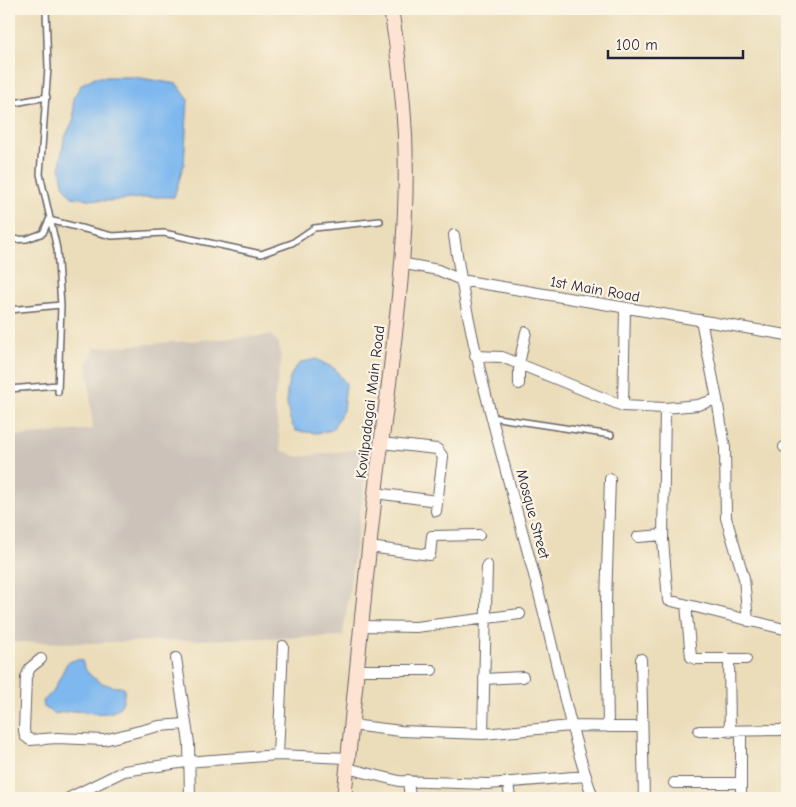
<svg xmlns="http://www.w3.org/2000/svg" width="796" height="807" viewBox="0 0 796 807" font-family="'Comic Neue',sans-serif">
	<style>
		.industrial { fill: #ccc2b9 }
		.water { fill: #7eb8ef; stroke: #506d95 }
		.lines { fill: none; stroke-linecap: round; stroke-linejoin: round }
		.service-casing { stroke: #686367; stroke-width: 8 }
		.minor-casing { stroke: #686367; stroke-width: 12 }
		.secondary-casing { stroke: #686367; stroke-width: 16 }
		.service { stroke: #fff; stroke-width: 5 }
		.minor { stroke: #fff; stroke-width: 10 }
		.secondary { stroke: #fde3d1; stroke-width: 14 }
		.labels { text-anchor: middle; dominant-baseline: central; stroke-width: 4.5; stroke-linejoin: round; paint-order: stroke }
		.street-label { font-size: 15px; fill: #22223b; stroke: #fcf5e5 }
	</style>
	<rect width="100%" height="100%" fill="#fcf5e5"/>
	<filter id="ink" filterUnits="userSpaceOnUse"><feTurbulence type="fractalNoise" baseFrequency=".02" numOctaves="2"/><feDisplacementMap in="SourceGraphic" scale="10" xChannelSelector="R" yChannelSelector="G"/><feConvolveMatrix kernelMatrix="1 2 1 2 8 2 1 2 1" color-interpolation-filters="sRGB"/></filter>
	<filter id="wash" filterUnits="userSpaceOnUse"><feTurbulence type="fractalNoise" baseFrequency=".0096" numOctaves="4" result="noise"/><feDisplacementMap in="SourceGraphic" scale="20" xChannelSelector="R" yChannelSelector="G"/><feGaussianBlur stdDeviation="1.12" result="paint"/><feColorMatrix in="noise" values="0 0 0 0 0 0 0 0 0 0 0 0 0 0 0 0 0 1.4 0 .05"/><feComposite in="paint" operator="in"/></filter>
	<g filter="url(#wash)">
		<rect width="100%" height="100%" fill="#ebddba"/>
		<path class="industrial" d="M271,335L279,343L281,362L274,401L281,450L298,457L369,448L343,636L86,643L9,642V437L93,429L87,364L95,348Z"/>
		<path class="water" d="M95,77H134L177,84L188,99L184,164L174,197C153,196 132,199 111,201C98,201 84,198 72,197L63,184L60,166L64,139L74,119L73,98L82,84Z
			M316,359L335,369L346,384L343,410L332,430L316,433L296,431C284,415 283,379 298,365C302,361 310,361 316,359Z
			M77,659L82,660C85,678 107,688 124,687C127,723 95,712 74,711C67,711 60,713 54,714L44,707L43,701L53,692L67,663Z"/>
	</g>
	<g filter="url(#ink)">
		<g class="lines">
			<defs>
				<path id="service" d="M46,9L48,68L40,174L57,249L61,305L58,392
					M9,104L47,97
					M9,240L27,239L43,233L49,220L112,236L164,233L261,254L292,243L314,228L380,221
					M9,310L61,305
					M9,389L58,385
					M491,417L611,435"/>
				<path id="minor" d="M454,235C471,356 506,469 537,586C556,657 569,729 593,798
					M400,263L438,270L461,280L787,335
					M475,356L502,357L623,406L665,408L698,405L717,399L701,320
					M519,384V364L526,332
					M717,399L725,448L726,518L744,578L748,621
					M623,406L625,309
					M665,408L663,540L668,600L784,629
					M381,443L437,449L443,457L436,511
					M784,447H787
					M375,493L437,501
					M638,537L663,535
					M369,547L430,555L432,536L479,535
					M686,605L691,657L696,659H746
					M362,626L416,627L520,614
					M176,658L189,743L190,798
					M41,659L30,668L26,677L24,730L25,736L30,740L57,738L104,740L159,726L186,724
					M641,659L644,798
					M729,659L730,732
					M357,670H432
					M484,679L523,677
					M351,725L401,731L483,734L571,726L642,727
					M608,727L606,602L610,479
					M699,731L787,730
					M741,732V798
					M483,734L487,565
					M278,755L283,646
					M347,768L399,781L488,784L586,776
					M408,780L410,798
					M508,782L510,798
					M674,783H741
					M69,798L124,771L186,762L278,755L348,758"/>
				<path id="secondary" d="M344,798C355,694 364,589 376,485C390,369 410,252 405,135C403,93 398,51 391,9"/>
			</defs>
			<use href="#service" class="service-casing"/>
			<use href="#minor" class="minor-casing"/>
			<use href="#secondary" class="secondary-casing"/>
			<use href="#service" class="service"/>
			<use href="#minor" class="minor"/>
			<use href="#secondary" class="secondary"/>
		</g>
	</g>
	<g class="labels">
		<g class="street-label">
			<text transform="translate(595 289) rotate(10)">1st Main Road</text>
			<text transform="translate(370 402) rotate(-83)">Kovilpadagai Main Road</text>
			<text transform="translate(533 514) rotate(75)">Mosque Street</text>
		</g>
	</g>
	<rect width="796" height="807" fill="none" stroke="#fcf5e5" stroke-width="30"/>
	<path d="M608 50v8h135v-8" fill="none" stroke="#22223b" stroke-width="2.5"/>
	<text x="616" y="50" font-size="15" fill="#22223b" stroke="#fcf5e5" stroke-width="4" paint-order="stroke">100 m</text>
</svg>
